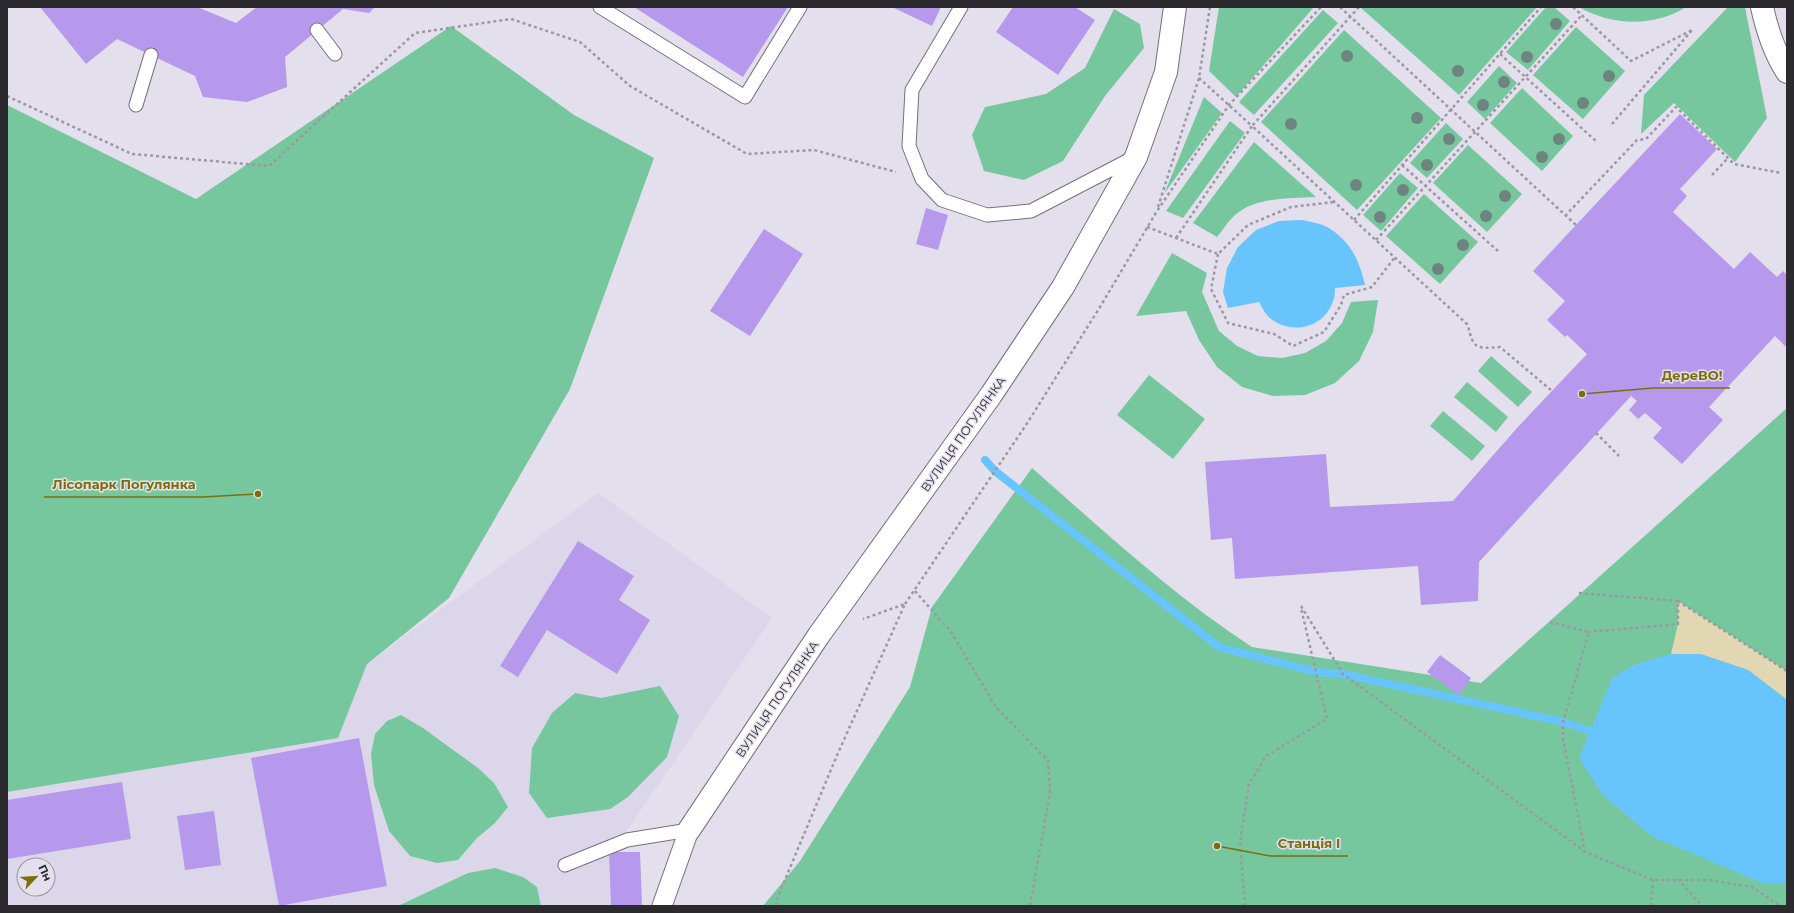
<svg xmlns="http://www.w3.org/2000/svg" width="1794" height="913" viewBox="0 0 1794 913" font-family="Montserrat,sans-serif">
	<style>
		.built { fill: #dcd6eb; fill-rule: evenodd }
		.green { fill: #77c79e }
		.sand { fill: #e1d8b3 }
		.water { fill: #67c4fd }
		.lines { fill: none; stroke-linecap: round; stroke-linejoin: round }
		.stream { stroke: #67c4fd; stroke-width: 8 }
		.building { fill: #b699ec }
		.service-casing { stroke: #74707c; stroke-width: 15 }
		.pedestrian-casing { stroke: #74707c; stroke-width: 21 }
		.minor-casing { stroke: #74707c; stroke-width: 24 }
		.tertiary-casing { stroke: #74707c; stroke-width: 24 }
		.path { stroke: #9b98a2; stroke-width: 2.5; stroke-dasharray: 3 3; stroke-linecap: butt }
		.service { stroke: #fff; stroke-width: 13 }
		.pedestrian { stroke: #fff; stroke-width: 19 }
		.minor { stroke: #fff; stroke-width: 22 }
		.tertiary { stroke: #fff; stroke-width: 22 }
		.tree { fill: #6d847f }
		.labels { text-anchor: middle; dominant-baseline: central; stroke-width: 3; stroke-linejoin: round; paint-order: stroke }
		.street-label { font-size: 12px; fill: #2b2a2f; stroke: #e3dfec }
		.leader { fill: none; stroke: #7b6f0c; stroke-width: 1.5 }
		.callout-dot { fill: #7b6f0c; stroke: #e3dfec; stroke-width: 1.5 }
		.callout-label { font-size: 13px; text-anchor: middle; font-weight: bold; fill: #7b6f0c; stroke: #e3dfec; stroke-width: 3; stroke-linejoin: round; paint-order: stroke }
	</style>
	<rect width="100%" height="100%" fill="#e3dfec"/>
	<path class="built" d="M598,493L772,618L626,832L624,852H640L642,906H7V792L338,738L367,664ZM24,865H48V889H24Z"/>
	<path class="green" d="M1219,7H1314L1236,97L1209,71Z
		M1363,7H1537L1459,95L1361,8Z
		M1546,7H1554L1570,21L1528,70L1506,52Z
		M1579,7H1686C1655,27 1611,26 1579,7Z
		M1728,7H1745L1767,118L1735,162L1674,103L1641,134L1644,95Z
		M1114,9L1140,24L1144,48L1105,96L1063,161L1024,180L984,171L972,135L985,107L1046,94L1085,68Z
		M1323,10L1338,23L1254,115L1239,102Z
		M451,26L574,115L654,158L570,389L449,598L367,664L338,738L7,792V105L196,199Z
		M1576,27L1625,71L1583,119L1533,75Z
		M1344,30L1441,118L1357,210L1261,122Z
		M1499,66L1517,83L1485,119L1467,102Z
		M1522,88L1573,136L1542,171L1490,123Z
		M1204,97L1222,113L1164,194Z
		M1230,121L1245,133L1183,218L1166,211Z
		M1446,123L1463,139L1427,178L1410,163Z
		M1254,142L1316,197C1291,199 1256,196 1235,215C1228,221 1223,230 1217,237L1193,223Z
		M1468,145L1522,194L1487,232L1433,183Z
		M1400,173L1418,188L1381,231L1363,215Z
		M1424,194L1478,242L1440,284L1386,236Z
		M1172,253L1207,273L1202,292L1219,331L1237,346L1258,356L1282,358L1305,353L1326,341L1342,323L1351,302L1378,300L1373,332L1359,361L1335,383L1305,395L1273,396L1242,387L1217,367L1199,340L1186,311L1136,316Z
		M1491,356L1532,392L1518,407L1478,371Z
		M1149,375L1205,419L1173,459L1117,415Z
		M1467,382L1508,417L1496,432L1454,397Z
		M1787,408V906H763L800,861L910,687L932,607L1032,468C1103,530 1172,595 1252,647L1481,683Z
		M1443,411L1485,446L1472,461L1430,426Z
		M660,686L679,716L667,757L628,797L610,809L547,818L529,793L532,748L552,713L575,693L601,698Z
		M401,715L423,728L478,768L494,783L508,807L495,823L477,838L458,860L437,863L410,856L389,831L374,785L371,754L375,734L387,721Z
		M495,868L523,877L537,887L541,906H398L468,873Z"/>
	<path class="sand" d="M1678,601L1787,671V700L1748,670L1700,654H1671L1678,624Z"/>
	<path class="water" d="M1303,220C1310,222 1320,223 1327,227C1351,241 1359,260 1365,285L1335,288C1335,292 1335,297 1333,301C1325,326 1296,335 1274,321C1266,316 1263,309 1259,302L1228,308L1223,292L1227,268L1238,247L1256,230L1279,221Z
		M1671,654H1700L1748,670L1787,700V883L1765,884L1651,836L1603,795L1579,758L1613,677L1637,664Z"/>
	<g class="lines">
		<path class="stream" d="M985,460L995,471L1219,647L1317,672L1343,674L1563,722L1599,734"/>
	</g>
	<path class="building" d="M40,7H197L236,23L257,7H375L369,13L343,9L285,57L287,87L247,102L203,97L195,76L117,39L86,64Z
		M634,7H788L743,77Z
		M892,7H941L932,26Z
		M1013,7H1075L1095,20L1058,75L996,32Z
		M1680,114L1717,149L1680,189L1687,196L1673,212L1734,269L1750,252L1777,277L1783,271L1787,275V348L1775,336L1709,407L1723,420L1682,464L1653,438L1662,428L1645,413L1638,419L1629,410L1637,401L1631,396L1479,562L1478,601L1421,605L1418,566L1235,579L1232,538L1211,540L1205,462L1326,454L1330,507L1453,501L1517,428L1587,354L1567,335L1565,337L1547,320L1565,301L1533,271Z
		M926,208L948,215L938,250L916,244Z
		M764,229L803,254L750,336L710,311Z
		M578,541L634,576L619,600L650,620L617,674L547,630L518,677L500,666Z
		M1440,655L1471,678L1459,695L1427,672Z
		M359,738L387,886L279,906L251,758Z
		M122,782L131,839L7,859V800Z
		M214,811L221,865L185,870L177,816Z
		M609,852H640L642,906H611Z"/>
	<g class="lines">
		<defs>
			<path id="service" d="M600,7L745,97L800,7
				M961,7L912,90L909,146L922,179L942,200L987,215L1031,211L1133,158
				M317,30L335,54
				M136,105L151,55
				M565,865L627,840L689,830"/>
			<path id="pedestrian" d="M662,906L689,830"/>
			<path id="minor" d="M689,830L819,635L991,395L1063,287L1136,157L1166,72L1175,7"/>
			<path id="tertiary" d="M1762,7C1767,30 1774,52 1787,72"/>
		</defs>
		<use href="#service" class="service-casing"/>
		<use href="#pedestrian" class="pedestrian-casing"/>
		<use href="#minor" class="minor-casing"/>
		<use href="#tertiary" class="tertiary-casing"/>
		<path class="path" d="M1340,7L1576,225
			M1359,7L1252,126L1468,325C1473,349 1476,349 1500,347L1552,391
			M1573,7L1631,61L1694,29
			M1500,54L1597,142
			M7,96L132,154L269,166L415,33L511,19L580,42L630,86L747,154L814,150L896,172
			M1612,124L1692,30
			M1402,165L1498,251
			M1712,175L1728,158
			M1158,207L1199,78L1210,7
			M1565,216L1637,140L1646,139L1676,107L1734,164L1781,173
			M1354,220L1541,7
			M1147,227L1218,254L1248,225L1291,207L1334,202
			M1176,238L1252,126L1199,78
			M1376,240L1582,15
			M1218,254L1211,289L1228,323L1274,334L1293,346L1324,332L1341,305L1344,295L1372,287L1395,257
			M1596,433L1619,456
			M915,591L951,632L996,707L1048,761L1050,792L1030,906
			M1579,593L1678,601V624L1589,632
			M1678,601L1787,671
			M905,604L1026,425L1100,307L1157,211L1229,105L1321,7
			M1301,606L1343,674L1584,851
			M1550,622L1589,632L1563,722V739L1585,852L1653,880H1709L1752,887L1780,906
			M1678,879L1702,906
			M776,906L779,894L838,753L905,604L863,619
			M1245,906L1240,842L1249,784L1266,756L1327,719L1301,608
			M1651,906L1653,880"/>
		<use href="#service" class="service"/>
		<use href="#pedestrian" class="pedestrian"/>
		<use href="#minor" class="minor"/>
		<use href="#tertiary" class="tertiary"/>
	</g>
	<g class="tree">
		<circle cx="1556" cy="24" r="6"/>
		<circle cx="1347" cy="56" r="6"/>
		<circle cx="1527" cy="57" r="6"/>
		<circle cx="1458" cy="71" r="6"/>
		<circle cx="1609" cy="76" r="6"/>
		<circle cx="1504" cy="82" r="6"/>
		<circle cx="1583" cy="103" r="6"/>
		<circle cx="1483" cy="105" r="6"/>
		<circle cx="1417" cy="118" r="6"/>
		<circle cx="1291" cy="124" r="6"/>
		<circle cx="1449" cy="139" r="6"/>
		<circle cx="1559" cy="139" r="6"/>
		<circle cx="1542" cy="157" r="6"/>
		<circle cx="1427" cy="165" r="6"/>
		<circle cx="1356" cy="185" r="6"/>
		<circle cx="1403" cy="190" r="6"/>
		<circle cx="1505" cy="196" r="6"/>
		<circle cx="1486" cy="216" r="6"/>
		<circle cx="1380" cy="217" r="6"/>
		<circle cx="1463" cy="245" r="6"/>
		<circle cx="1438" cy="269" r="6"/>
	</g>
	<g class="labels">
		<g class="street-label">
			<text transform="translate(963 434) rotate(-55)">ВУЛИЦЯ ПОГУЛЯНКА</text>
			<text transform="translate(777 699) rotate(-56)">ВУЛИЦЯ ПОГУЛЯНКА</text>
		</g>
	</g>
	<path class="leader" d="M1582 394L1653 388H1730M258 494L203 497H44M1217 846L1270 856H1348"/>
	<g class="callout-dot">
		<circle cx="1582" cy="394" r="4"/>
		<circle cx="258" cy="494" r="4"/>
		<circle cx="1217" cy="846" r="4"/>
	</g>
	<g class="callout-label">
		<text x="1692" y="380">ДереВО!</text>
		<text x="124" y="489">Лісопарк Погулянка</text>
		<text x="1309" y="848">Cтанція I</text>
	</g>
	<rect width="1794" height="913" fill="none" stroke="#2b2a2f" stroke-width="16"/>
	<g transform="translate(36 877) rotate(65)"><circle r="19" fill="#e3dfec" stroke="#9997a0"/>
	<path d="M0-3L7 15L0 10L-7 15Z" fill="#7b6f0c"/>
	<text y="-6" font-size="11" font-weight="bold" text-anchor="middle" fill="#2b2a2f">Пн</text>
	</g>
</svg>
